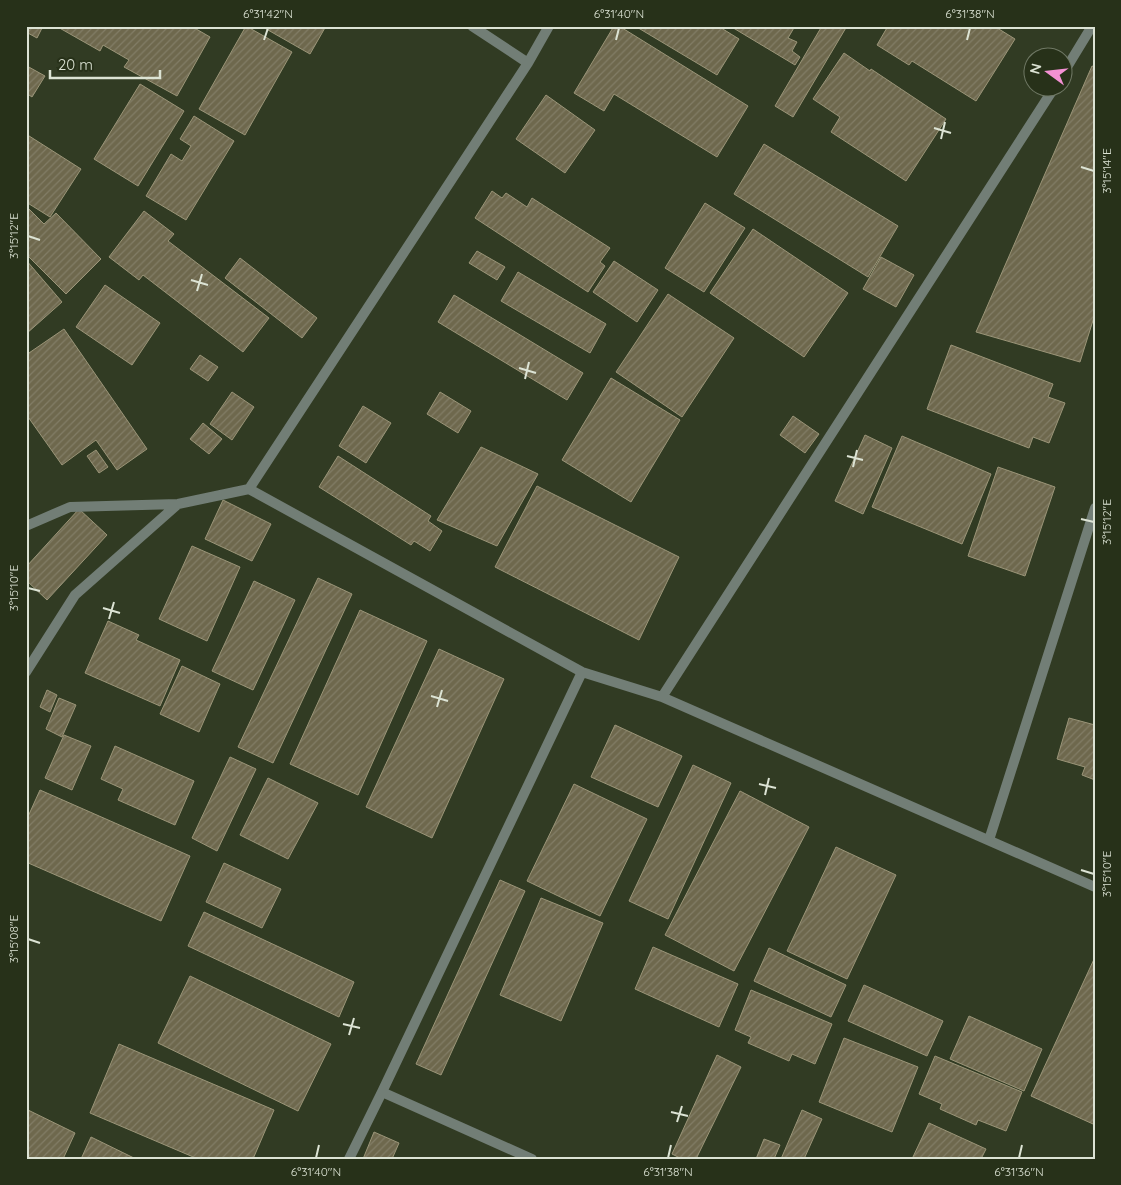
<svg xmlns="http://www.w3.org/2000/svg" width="1121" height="1185" viewBox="0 0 1121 1185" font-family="Quicksand,sans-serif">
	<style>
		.building { fill: url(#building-hatch); stroke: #9b9578 }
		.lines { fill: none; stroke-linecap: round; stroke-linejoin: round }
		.street { stroke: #727e76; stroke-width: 10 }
		.ticks { fill: none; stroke: #dce3d4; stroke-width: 2 }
		.neatline { fill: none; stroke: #dce3d4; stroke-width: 2 }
		.ticks-label { font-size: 12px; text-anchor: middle; fill: #dce3d4 }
	</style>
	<defs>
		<pattern id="building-hatch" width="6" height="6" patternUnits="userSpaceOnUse" patternTransform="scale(1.25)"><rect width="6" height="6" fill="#6e684d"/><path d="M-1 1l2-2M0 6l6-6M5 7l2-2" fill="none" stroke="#827d66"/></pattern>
	</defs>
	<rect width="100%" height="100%" fill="#313b23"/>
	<path class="building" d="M26,26H43L37,38L26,32Z
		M56,26H191L210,37L177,96L124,67L129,60L103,45L100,51Z
		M246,26L292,52L245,135L199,109Z
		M261,26H326L310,54Z
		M614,26H619L748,106L717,157L614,94L604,111L574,93Z
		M635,26H718L739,39L717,75Z
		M730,26H795L788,38L797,42L792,51L800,57L795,65Z
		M822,26H847L793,117L775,106Z
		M888,26H994L1015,39L976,101L912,61L909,65L877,45Z
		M844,53L870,71L871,69L946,119L906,181L831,132L840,117L813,99Z
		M27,66L45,76L32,97L26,93V68Z
		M1092,66L1095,67V314L1080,362L976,332Z
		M140,84L184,111L138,186L94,159Z
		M546,95L595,130L565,173L516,139Z
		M194,116L234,141L186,220L146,196L171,154L182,161L191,146L180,139Z
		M26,134L81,169L50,217L26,202Z
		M764,144L898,226L868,277L734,194Z
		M492,191L502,198L506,193L527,207L532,198L610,248L600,262L605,266L588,292L475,218Z
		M705,203L745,228L704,292L665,268Z
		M26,206L44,224L56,213L101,259L66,294L26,254Z
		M144,211L174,234L168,241L269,318L243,352L143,275L139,280L109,257Z
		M753,229L848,293L804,357L710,293Z
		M477,251L505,267L497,280L469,263Z
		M881,257L914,275L896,307L863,289Z
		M240,258L317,318L302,338L225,278Z
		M26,260L62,302L26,334Z
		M614,261L658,290L637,322L593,292Z
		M518,272L606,324L590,353L501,301Z
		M105,285L160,323L132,365L76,327Z
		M668,294L734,338L682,417L616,372Z
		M454,295L583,373L567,400L438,322Z
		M64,329L147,449L117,470L96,440L62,465L26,414V355Z
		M951,345L1053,384L1048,397L1065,403L1049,443L1033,437L1029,448L927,409Z
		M200,355L218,367L208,381L190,369Z
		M611,378L680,420L631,502L562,460Z
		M232,392L254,407L232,440L210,424Z
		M440,392L471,411L458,433L427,414Z
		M363,406L391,423L366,463L339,446Z
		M793,416L819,434L805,453L780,435Z
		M203,423L222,439L209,454L190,439Z
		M865,435L892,448L863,514L835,501Z
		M902,436L991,474L962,544L872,507Z
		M481,447L538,474L497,546L437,520Z
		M96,450L108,467L99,473L87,456Z
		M338,456L431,516L428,521L442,531L430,551L414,541L411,545L319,487Z
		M998,467L1055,487L1025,576L968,556Z
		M537,486L679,557L639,640L495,567Z
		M223,500L271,524L252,561L205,539Z
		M79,509L107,535L47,600L26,580V567Z
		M192,546L240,567L207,641L159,619Z
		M318,578L352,594L273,763L238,747Z
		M254,581L295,600L253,690L212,671Z
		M360,610L427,641L358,795L290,764Z
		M108,621L139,635L136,640L180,660L160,706L85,673Z
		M439,649L504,679L432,838L366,807Z
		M182,666L220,684L199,732L160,714Z
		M47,690L57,695L50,712L40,707Z
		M59,698L76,705L62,737L46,729Z
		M1069,718L1095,725V780L1082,775L1085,767L1057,759Z
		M615,725L682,756L658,807L591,777Z
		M64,735L91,746L72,790L45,778Z
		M115,746L194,781L175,825L118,800L123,789L101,779Z
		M230,757L256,769L217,851L192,838Z
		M693,765L731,783L668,919L629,901Z
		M268,778L318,803L288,859L240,835Z
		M574,784L647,819L600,916L527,881Z
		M40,790L190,856L161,921L26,862V821Z
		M740,791L809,827L734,971L665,935Z
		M836,847L896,875L847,979L787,951Z
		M224,863L281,889L262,928L206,902Z
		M500,880L525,891L441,1075L416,1064Z
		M541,898L603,923L561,1021L500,995Z
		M204,912L354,982L339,1017L188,946Z
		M653,947L738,984L719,1027L635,989Z
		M769,948L846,985L831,1017L754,981Z
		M1095,957V1120L1093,1124L1031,1096Z
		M190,976L331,1044L298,1111L158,1043Z
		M864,985L943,1021L927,1056L848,1021Z
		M751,990L832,1024L815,1064L792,1054L789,1061L748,1043L751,1037L735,1030Z
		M969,1016L1042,1049L1024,1091L950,1059Z
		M844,1038L918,1067L892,1132L819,1102Z
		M119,1044L274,1110L253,1159H198L90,1113Z
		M717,1055L741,1067L696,1159H682L672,1154Z
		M935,1056L1022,1092L1006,1131L978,1120L976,1125L940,1109L942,1104L919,1094Z
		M26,1109L75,1133L63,1159H26Z
		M802,1110L822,1119L804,1159H781Z
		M929,1123L986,1149L981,1159H912Z
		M374,1132L399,1143L392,1159H363Z
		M91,1137L136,1159H81Z
		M764,1139L780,1145L774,1159H756Z"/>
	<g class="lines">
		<path class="street" d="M472,26L528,63
			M1064,72L1092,26
			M249,489L582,672L662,697L1095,887
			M26,526L70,507L178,504L249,489L528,63L549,26
			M26,672L75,595L178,504
			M662,697L1054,88
			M989,840L1095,508
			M382,1092L532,1159
			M349,1159L382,1092L582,672"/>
	</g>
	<path class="ticks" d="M264,40L268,28M616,40L619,28M967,40L970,28M934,128L951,133M941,139L945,122M1081,167L1094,171M28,236L40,240M191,280L208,285M197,291L202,274M519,368L536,373M525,379L529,362M847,456L863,460M853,467L857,450M1081,519L1094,522M28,588L40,591M103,608L120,613M109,619L114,602M431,696L448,701M437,707L442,690M759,784L776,788M765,795L769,778M1081,870L1094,874M28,939L40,943M343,1024L360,1028M349,1035L354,1018M671,1112L688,1116M677,1122L682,1106M316,1158L319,1145M668,1158L671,1145M1019,1158L1022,1145"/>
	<rect width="1121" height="1185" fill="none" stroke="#273119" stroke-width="55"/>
	<g transform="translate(1048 72) rotate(285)"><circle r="24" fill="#273119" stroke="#6f7864"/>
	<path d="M0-4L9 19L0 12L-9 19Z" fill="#f491d4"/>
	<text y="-8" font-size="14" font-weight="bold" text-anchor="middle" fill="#dce3d4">N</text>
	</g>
	<path d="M50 70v8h110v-8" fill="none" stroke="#dce3d4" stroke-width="2.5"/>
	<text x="58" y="70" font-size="15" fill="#dce3d4" stroke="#273119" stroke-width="4" paint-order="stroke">20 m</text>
	<rect x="28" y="28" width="1066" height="1130" class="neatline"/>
	<g class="ticks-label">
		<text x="268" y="18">6°31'42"N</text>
		<text x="619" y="18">6°31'40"N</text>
		<text x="970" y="18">6°31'38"N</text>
		<text transform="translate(1107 171) rotate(-90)" y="4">3°15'14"E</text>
		<text transform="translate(14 236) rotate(-90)" y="4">3°15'12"E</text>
		<text transform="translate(1107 522) rotate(-90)" y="4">3°15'12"E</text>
		<text transform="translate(14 588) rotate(-90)" y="4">3°15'10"E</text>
		<text transform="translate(1107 874) rotate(-90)" y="4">3°15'10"E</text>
		<text transform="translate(14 939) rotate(-90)" y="4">3°15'08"E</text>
		<text x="316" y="1176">6°31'40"N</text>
		<text x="668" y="1176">6°31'38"N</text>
		<text x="1019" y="1176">6°31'36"N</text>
	</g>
</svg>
